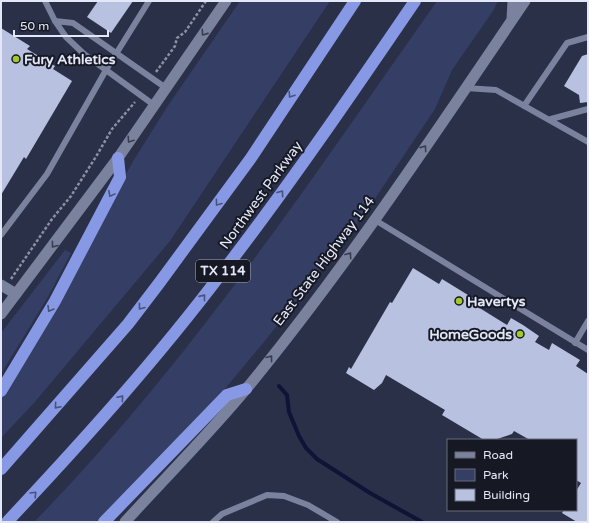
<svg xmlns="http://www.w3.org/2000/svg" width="589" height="523" viewBox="0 0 589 523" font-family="'Varela Round',sans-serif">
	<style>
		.green { fill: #353e64 }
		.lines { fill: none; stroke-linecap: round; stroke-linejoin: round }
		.stream { stroke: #0f1437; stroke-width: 4 }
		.building { fill: #b8c1df }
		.path { stroke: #8b90a4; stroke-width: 2.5; stroke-dasharray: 3 2; stroke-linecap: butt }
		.service { stroke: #7a829e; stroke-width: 6 }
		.minor { stroke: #7a829e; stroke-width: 11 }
		.secondary { stroke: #7a829e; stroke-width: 11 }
		.motorway { stroke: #8799e4; stroke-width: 12 }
		.oneway { stroke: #393e4f }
		.oneway2 { stroke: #49537a }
		.poi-dot { fill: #a3c927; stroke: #161924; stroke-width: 1.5 }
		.labels { text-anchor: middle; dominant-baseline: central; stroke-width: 4; stroke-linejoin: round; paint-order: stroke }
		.shield { fill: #161924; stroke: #a6a9b8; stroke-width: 1 }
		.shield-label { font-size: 13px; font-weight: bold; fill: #e3e7f7 }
		.poi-label { font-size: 14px; font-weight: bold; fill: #e3e7f7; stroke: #161924; text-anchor: start }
		.street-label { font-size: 14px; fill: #e3e7f7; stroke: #161924 }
	</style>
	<rect width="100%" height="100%" fill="#2a3048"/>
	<path class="green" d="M240,1H330L170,241L34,403L1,438V398L67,286L105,211L135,158L169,104Z
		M437,1H498L493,11L452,70L435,109L370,206L320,271L264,342L214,402L99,522H34C188,365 311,180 437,1Z
		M65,250L71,253L48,297L1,374V333Z"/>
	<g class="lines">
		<path class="stream" d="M279,386L287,395L289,412L299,436L306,448L317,459L370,493L422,522"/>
	</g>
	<path class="building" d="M98,1H133L111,33L87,17Z
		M1,28L30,46L27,49L55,66L53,69L72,81L26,159L24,157L1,195Z
		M588,54V102L580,103L579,95L564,86L582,56Z
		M413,268L439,284L442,279L481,303L478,307L507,325L511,318L523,325L539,336L535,342L549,350L552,343L580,360L576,366L588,374V522H577L562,513L564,510H576V491L581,483L576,480V440H530L514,431L512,434L494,440H484L442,415L445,410L386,375L382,383L374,390L346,373L349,367L351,369L390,302L392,303Z"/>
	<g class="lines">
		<path class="path" d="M156,72L175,46L177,38L185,32L206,1
			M11,279L52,219L71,196L97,155L112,129L135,102"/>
		<path class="service" d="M45,1L55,21L66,37L84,54L154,105
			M55,21L73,23L166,88
			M466,88L496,90L588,142
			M524,106L567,43L588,37
			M551,119L588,109
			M375,220L588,350
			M1,235L47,174L106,70L149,1
			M575,343L588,321
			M213,522L222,514L267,495L284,496L308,505L337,522"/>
		<path class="minor" d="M1,285L16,294"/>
		<path class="secondary" d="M512,19L513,1
			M1,314L118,158L226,1
			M125,522C165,478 209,434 247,388C348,265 436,132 525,1"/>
		<path class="motorway" d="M1,391L55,301L120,177L118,158
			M1,469L128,324L160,282L251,158L355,1
			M7,522C83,441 157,359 224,270C291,183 353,92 415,1
			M104,522L227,395L246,389"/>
	</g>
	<defs><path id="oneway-chevron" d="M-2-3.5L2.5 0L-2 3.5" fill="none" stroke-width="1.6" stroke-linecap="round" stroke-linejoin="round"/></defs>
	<g class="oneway">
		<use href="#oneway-chevron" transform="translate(204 33) rotate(125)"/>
		<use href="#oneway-chevron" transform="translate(130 140) rotate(124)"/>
		<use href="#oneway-chevron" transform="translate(424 148) rotate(-55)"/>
		<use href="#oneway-chevron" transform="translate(54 245) rotate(127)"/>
		<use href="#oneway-chevron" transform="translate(349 255) rotate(-54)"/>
		<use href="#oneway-chevron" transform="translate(270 358) rotate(-52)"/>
	</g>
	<g class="oneway2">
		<use href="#oneway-chevron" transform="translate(291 95) rotate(123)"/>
		<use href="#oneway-chevron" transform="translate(281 193) rotate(-54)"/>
		<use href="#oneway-chevron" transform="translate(111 194) rotate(118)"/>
		<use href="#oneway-chevron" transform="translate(218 203) rotate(127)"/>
		<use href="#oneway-chevron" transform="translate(203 297) rotate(-51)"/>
		<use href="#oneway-chevron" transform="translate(141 307) rotate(127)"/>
		<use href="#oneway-chevron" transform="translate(50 309) rotate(121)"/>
		<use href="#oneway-chevron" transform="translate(121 398) rotate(-49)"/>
		<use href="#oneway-chevron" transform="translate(57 406) rotate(131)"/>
		<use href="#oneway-chevron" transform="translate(34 494) rotate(-46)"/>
	</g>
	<g class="poi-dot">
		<circle cx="16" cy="59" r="4"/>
		<circle cx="459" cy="301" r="4"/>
		<circle cx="520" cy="334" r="4"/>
	</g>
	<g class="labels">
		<rect class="shield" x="196" y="260" width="54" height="22" rx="3"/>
		<g class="shield-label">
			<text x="223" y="271">TX 114</text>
		</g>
		<g class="poi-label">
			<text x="24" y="59">Fury Athletics</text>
			<text x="467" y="301">Havertys</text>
			<text x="512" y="334" text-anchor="end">HomeGoods</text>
		</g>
		<g class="street-label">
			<text transform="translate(261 195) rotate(-54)">Northwest Parkway</text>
			<text transform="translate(324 261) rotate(-53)">East State Highway 114</text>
		</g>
	</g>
	<rect width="589" height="523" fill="none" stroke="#e3e7f7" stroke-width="4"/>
	<rect x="447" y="439" width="130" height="72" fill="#161924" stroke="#686b78"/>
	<rect x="455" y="452" width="20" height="6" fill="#7a829e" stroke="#686b78"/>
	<text x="483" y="459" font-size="12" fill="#e3e7f7">Road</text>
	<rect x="455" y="469" width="20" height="12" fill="#353e64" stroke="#686b78"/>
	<text x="483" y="479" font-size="12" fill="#e3e7f7">Park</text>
	<rect x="455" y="489" width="20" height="12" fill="#b8c1df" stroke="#686b78"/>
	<text x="483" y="499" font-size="12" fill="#e3e7f7">Building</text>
	<path d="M14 30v6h94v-6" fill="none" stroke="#e3e7f7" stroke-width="2"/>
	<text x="20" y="30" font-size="12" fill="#e3e7f7" stroke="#161924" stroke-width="3" paint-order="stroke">50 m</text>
</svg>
